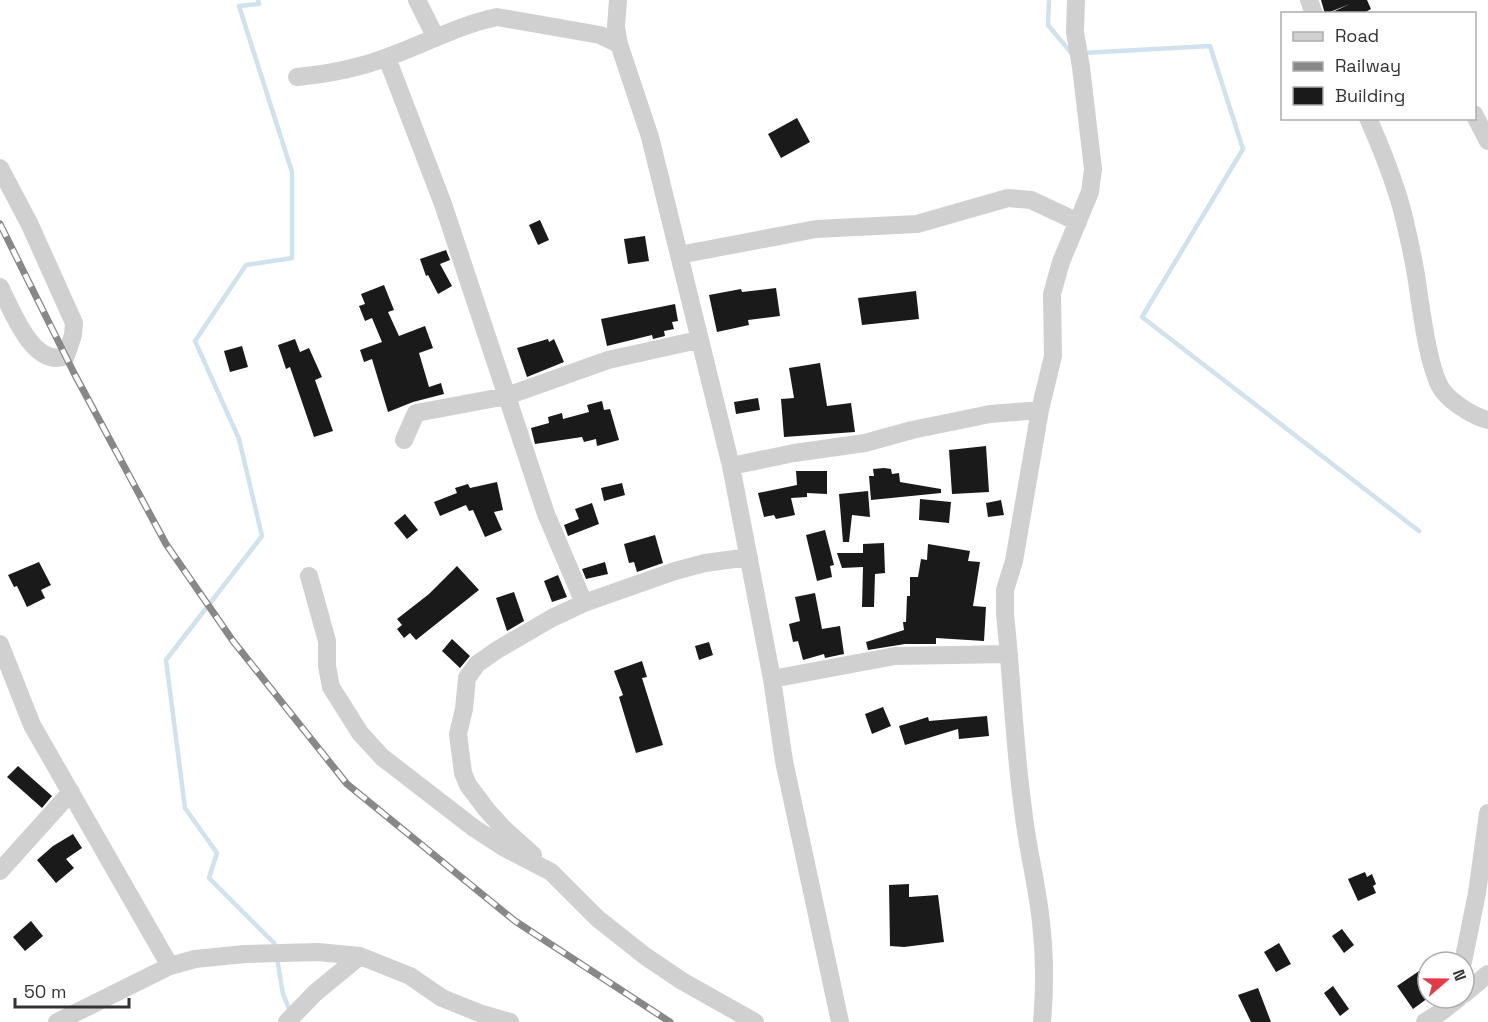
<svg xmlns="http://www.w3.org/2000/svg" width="1488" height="1022" viewBox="0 0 1488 1022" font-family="'Space Grotesk',sans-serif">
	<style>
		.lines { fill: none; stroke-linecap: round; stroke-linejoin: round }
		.stream { stroke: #cfe2ee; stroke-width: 4.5 }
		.building { fill: #1a1a1a }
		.minor { stroke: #d0d0d0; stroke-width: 18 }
		.rail-casing { stroke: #888; stroke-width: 7 }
		.rail { stroke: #fff; stroke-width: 4.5; stroke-dasharray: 14; stroke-linecap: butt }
	</style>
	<rect width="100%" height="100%" fill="#fff"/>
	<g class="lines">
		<path class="stream" d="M258,0L259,4L239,6L292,172V258L246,265L195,341L239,439L262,536L166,660L185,808L217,853L209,878L274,943L276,950
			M1049,0L1048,25L1072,54
			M1083,53L1210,46L1243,149L1142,317L1419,531
			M277,958L283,994L290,1011"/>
	</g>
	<path class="building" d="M1321,0H1367L1371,9L1362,14H1328L1350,4L1325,14Z
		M797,118L810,142L781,158L768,134Z
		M540,220L549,240L538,245L529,225Z
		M645,236L649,261L628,264L624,239Z
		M446,250L450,260L440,264L452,286L438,294L428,275L426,276L420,259Z
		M384,285L394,310L388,312L399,336L425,326L433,348L419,353L429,387L441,383L444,394L413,402L388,412L372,359L364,362L360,350L382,342L372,318L365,321L359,306L365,304L361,294Z
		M776,288L780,316L748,320L749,325L717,332L709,295L741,289L742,292Z
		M916,291L919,319L862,325L858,298Z
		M675,304L678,321L672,322L674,329L664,331L665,336L653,339L652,335L607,346L601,319Z
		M295,339L300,352L309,348L322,377L315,380L333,431L314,437L290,367L286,369L278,345Z
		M548,339L549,342L554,339L564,362L527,377L517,348Z
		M242,346L248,367L230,372L224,351Z
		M820,363L827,406L851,403L855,432L784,437L781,399L794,398L789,368Z
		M758,398L760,410L736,414L734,402Z
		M602,401L604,410L610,409L619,440L597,446L596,439L584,442L582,437L535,444L531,428L549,423L548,417L562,413L563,419L589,412L587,405Z
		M986,446L989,492L952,494L949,450Z
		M884,468L891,469L892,474L899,473L900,482L941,489V493L871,500L869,476H874L873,469Z
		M796,471H827V494L807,493V497L791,498L795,515L776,519L774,515L764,517L758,493L797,485Z
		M497,482L503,510L494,512L502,530L485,537L473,510L469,511L466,505L440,516L434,502L457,493L455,488L468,484L470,488Z
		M622,483L625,495L604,501L601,488Z
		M868,491L870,517L852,515L849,542H843L839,494Z
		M920,499L951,502L949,523L919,520Z
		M1001,500L1004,515L988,517L986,503Z
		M592,503L599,524L568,536L564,525L579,519L575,509Z
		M405,514L418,530L407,539L394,523Z
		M825,530L834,565L830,566L832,577L817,581L806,535Z
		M655,535L663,563L637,572L634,562L629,563L624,544Z
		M884,543L885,573L875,574L874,607H862L863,567L842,568L837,553H863V544Z
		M928,544L970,551L968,561L980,562L973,606L986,607L984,641L936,638V644H905L868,650L866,642L904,630L903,622H906L907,596H910V577H918L921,559L927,560Z
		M39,562L51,585L41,590L45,598L27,607L17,586L14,587L8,575Z
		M605,562L608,574L586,579L582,569Z
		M457,566L479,590L416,640L410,633L404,638L397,629L402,625L397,619L429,594Z
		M558,575L567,597L552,602L544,581Z
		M514,592L524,621L507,631L496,598Z
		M815,593L822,629L840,626L844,654L825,658L824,654L803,660L798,641L793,642L789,624L800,621L795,597Z
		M452,639L470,656L460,668L442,651Z
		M709,642L713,655L699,660L695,646Z
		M642,661L647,677L642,678L663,745L636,753L619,697L623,695L614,671Z
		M883,707L891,726L872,734L865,714Z
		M987,716L989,736L959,739L958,729L905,745L899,726L928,717L929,721Z
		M18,766L52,796L42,808L7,777Z
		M73,834L82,848L66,859L74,868L56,883L37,860L53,846Z
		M1365,872L1367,877L1372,874L1376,884L1373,886L1376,893L1358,901L1348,879Z
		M909,884V897L938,895L944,942L904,947L890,946L889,885Z
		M31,921L43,936L25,951L13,937Z
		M1342,929L1354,945L1344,953L1332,936Z
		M1279,943L1291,964L1276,972L1264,952Z
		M1428,965V998L1413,1009L1397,986Z
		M1333,986L1349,1009L1340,1016L1324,993Z
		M1258,988L1271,1022H1251L1238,995Z"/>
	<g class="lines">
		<path class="minor" d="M417,0L436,38
			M618,0L616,27L619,44L650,137L731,466L772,679L784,761L840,1022
			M1309,0L1314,14
			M387,58L443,204L546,514L584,603
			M297,77C328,74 359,68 388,57C424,44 459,25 497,17L600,35L619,44
			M1474,114L1488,141
			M1368,118C1383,152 1397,186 1405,222C1409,239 1413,257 1416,275C1420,300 1428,372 1443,391C1451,402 1474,417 1488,420
			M0,168L30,225L74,323L73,335L66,356C33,369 12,310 0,287
			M679,255L816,229L917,224L1008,198L1031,200L1078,222
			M404,440L416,413L507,396L608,360L698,340
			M731,466L794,453L865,443L912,430L990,414L1040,410
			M309,576L327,641V666L331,687L360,733L382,757L474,828L503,847L551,872L597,918L645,956L682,981L755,1022
			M0,644L32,725L170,966
			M772,679L895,656L1009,654
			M533,855L503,828L486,809L468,785L463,773L458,734L464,709L467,678L477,664L497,650L552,618L584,603L675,571L705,563L749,557
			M0,871L71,792
			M1463,962L1477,893L1488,813
			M1464,994L1488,974
			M57,1022L170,966L195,959L245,954L318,952L360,956L410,976L442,998L482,1014L510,1022
			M287,1022L315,993L360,956
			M1042,1022C1045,988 1045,956 1041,922C1037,884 1027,847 1023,809C1014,744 1012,679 1005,614V590L1014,561L1040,410L1053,356L1052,294L1061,262L1090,192L1093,169L1081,67L1075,32L1076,0
			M1425,1022L1441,1012L1459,998"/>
		<defs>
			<path id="rail" d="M0,224L75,375L166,544L233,641L347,784L515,921L670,1022"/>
		</defs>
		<use href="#rail" class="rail-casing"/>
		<use href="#rail" class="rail"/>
	</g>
	<rect x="1281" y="12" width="195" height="108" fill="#ffffff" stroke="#adadad" stroke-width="1.5"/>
	<rect x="1293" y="32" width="30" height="9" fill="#d0d0d0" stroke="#adadad" stroke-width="1.5"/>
	<text x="1335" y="42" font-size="18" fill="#333333">Road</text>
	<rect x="1293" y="62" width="30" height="9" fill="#888888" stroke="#adadad" stroke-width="1.5"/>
	<text x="1335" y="72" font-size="18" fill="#333333">Railway</text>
	<rect x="1293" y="87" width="30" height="18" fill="#1a1a1a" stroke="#adadad" stroke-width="1.5"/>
	<text x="1335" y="102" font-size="18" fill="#333333">Building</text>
	<g transform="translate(1446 980) rotate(70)"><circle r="28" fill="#ffffff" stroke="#adadad" stroke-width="1.5"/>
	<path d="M0-4.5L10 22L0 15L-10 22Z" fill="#e63946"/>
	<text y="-9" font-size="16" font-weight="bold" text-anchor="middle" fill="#333333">N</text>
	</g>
	<path d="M15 998v9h114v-9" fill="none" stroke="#333333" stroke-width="3"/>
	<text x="24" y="998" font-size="18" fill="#333333" stroke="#ffffff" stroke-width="4.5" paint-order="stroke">50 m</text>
</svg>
